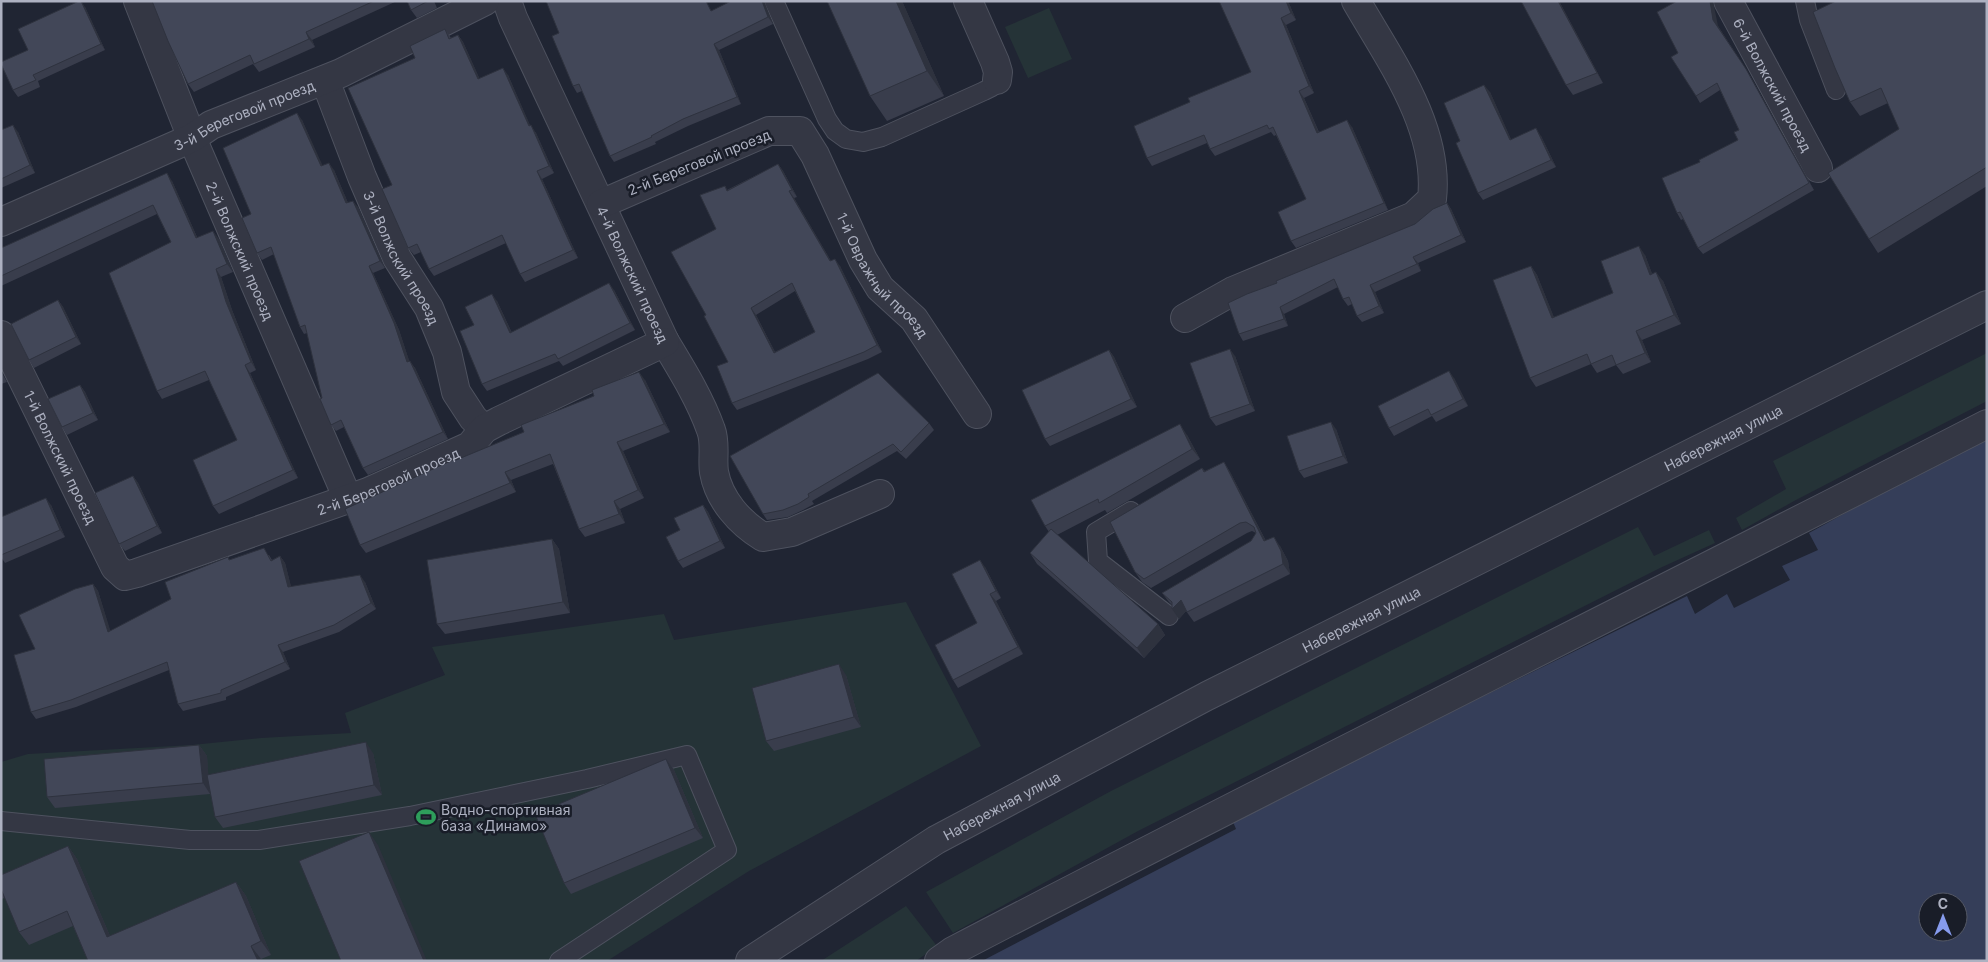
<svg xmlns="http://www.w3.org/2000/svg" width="1988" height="962" viewBox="0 0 1988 962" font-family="Inter,sans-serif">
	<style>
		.green { fill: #253337 }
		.water { fill: #353e59; fill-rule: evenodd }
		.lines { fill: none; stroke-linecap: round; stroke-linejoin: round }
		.service-casing { stroke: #4e525f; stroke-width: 20 }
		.pedestrian-casing { stroke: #4e525f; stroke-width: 30 }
		.minor-casing { stroke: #4e525f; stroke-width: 30 }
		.service { stroke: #343744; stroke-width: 18 }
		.pedestrian { stroke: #343744; stroke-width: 28 }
		.minor { stroke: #343744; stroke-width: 28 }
		.wall { fill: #393d4c; fill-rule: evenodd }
		.shaded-wall { fill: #2e323e }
		.building { fill: #424758; stroke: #2e323e; fill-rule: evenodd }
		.labels { text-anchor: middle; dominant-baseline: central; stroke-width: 5; stroke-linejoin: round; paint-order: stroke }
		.street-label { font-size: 14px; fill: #adb1c1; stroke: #191d28 }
		.poi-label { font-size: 14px; fill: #adb1c1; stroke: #191d28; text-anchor: start }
	</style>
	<rect width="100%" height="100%" fill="#202533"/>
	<path class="green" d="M1049,8L1072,59L1028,78L1005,27Z
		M1987,353V401L1794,501L1742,530L1736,518L1786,489L1773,461Z
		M1638,527L1654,556L1709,530L1715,543L1660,568L1138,831L953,933L926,892L1111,791Z
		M906,602L981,746L749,871L607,961H1V762L28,754L192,745L261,738L351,733L345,713L445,675L432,647L664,614L674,640Z
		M906,906L937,946L916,961H821Z"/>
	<path class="water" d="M1987,440V961H982L1236,829L1231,817L1313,780L1687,596L1695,614L1727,594L1734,608L1790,580L1782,566L1818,550L1809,533L1911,477ZM1928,902H1958V932H1928Z"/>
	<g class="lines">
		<defs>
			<path id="service" d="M774,1L827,119L835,131L846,139L863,142L882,137L984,91L992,87L997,80
				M1805,1L1809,20L1836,90
				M1131,511L1096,532L1098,561L1169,616
				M1,821L190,840H259L410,816L587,779L687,755L727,850L559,961"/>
			<g id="pedestrian">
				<path id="s1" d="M750,961L936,840L1207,696L1987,305"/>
				<path d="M939,961L953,951C1296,772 1643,601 1987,424"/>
			</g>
			<g id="minor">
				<path id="s2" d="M138,1L192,138L348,499"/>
				<path id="s3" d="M507,1L513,18L665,342C682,370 700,399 711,430C716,443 712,459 714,472C719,500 740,523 763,537L792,532L880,494"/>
				<path d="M968,1L995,62L998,72L997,80"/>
				<path id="s4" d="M1728,1L1818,168"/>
				<path id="s5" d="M325,80L362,177L397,258L429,308L447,352L456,392L473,418L484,429"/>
				<path id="s6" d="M601,204L769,131H800L815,155L863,260L880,288L914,319L977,414"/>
				<path id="s7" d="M1,222L192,138L211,125L341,73L485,1"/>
				<path d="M1185,318L1233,291L1414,216L1432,199C1440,128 1390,60 1356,1"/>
				<path id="s8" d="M1,335L115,567L125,576L137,573L368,492L470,446L484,429L499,421L665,342"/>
			</g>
		</defs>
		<use href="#service" class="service-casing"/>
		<use href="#pedestrian" class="pedestrian-casing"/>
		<use href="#minor" class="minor-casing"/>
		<use href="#service" class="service"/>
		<use href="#pedestrian" class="pedestrian"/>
		<use href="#minor" class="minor"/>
	</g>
	<path class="wall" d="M152,1H397L312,40L315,47L259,72L253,64L194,92L188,84Z
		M407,1H434L437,8L417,18L411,10Z
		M764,1L773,24L719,50L741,104L688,126L655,142L656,144L614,162L610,156L582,91L577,93L573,86L559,33L712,11Z
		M902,1L944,96L887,121L870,96Z
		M1288,1L1296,20L1286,25L1314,93L1304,98L1319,132L1352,127L1388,210L1296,248L1291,241L1306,199L1276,135L1274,136L1271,132L1215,156L1210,149L1207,143L1152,166L1147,158L1190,102L1251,72Z
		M1521,1H1559L1603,83L1573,95L1566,85Z
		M1987,1V186L1878,253L1869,239L1899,129L1888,103L1860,116L1850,102Z
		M85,7L105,50L38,81L40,87L18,97L13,90L28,50Z
		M1718,26L1750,76L1814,190L1703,254L1698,248L1683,219L1681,220L1677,213L1700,162L1738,140L1739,130L1720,90L1700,103L1696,96Z
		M445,29L451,38L458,35L463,42L479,78L508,75L530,126L536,133L554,173L542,179L578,258L525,282L520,274L506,243L434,276L429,269L421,252L414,255L408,248L415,58Z
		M1490,92L1511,140L1541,136L1556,167L1483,200L1478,193L1460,141Z
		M302,120L322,166L334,170L348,203L358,207L385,268L373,273L399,330L409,361L415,368L448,439L368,475L363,468L344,427L336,431L331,425L322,398L307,333L304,334L300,327L274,254L262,260L257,253L251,214Z
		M1,130L18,132L35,173L1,188Z
		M778,164L783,171L797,197L794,198L831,261L840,266L882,352L868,359L737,410L732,403L728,362L706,315L716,229L725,186L727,190ZM795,291L815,332L775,352L756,315Z
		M172,181L197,237L219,239L233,272L221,277L232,310L256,370L250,373L298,478L219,514L213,506L237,440L209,380L162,399L157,391L171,242L157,214L1,286V248Z
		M1447,203L1451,209L1466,242L1418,263L1421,271L1375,292L1384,313L1362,322L1357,316L1352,304L1348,306L1343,299L1338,287L1284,314L1288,326L1243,341L1239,334L1277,283L1415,224Z
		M1645,255L1652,274L1663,281L1681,324L1642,340L1651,362L1623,374L1616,365L1597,373L1591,364L1536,387L1530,378L1531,266L1537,275L1554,318L1613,293Z
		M614,290L635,330L563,366L559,361L487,391L482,384L474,325L497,301L512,333Z
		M58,300L63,307L81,344L34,368L29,360Z
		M1109,350L1114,357L1137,407L1050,446L1045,439Z
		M1235,356L1255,411L1216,426L1210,418Z
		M1,371L7,382L1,384Z
		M1454,378L1468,406L1436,422L1432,416L1394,436L1389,428Z
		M645,380L670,432L623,451L644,498L620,509L625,523L585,537L579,529L553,464L511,480L516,492L366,553L360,545L456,460L524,432Z
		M80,385L85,392L98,420L67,435L62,427Z
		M929,423L934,430L906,459L897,451L812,501L814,504L803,510L788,517L767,520L763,514Z
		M1336,429L1348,463L1304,478L1299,471Z
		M1187,435L1200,459L1107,513L1105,510L1057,535L1158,624L1165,635L1144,658L1037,564L1030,553L1049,532L1045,526Z
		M1224,462L1230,472L1266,541L1280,546L1288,561L1290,574L1194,622L1186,611L1179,619L1172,605L1169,602L1162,593L1251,541L1256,533L1252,531L1247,533L1151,588L1142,582L1135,572L1202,468L1205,471Z
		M133,476L138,483L162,533L125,551L119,544Z
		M51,505L65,537L5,563L1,557V517Z
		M703,505L708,512L725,548L683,568L678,561L680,530Z
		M552,539L559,549L570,613L445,634L437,624Z
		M269,555L272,560L280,556L285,563L291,587L365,582L376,609L339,632L283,652L290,669L226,697V700L183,711L178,704L169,670L76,707L36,719L31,712L35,649L93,584L98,591L110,631L171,599L228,557L230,560Z
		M985,567L1001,598L996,601L1023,654L958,688L953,680L977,623Z
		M846,675L861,727L774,751L766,741Z
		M199,745L207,756L208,775L373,753L382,795L223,828L215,817L210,789V794L55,808L47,797Z
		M666,759L674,770L703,838L571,894L564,883Z
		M68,846L77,859L110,936L236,882L246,896L271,955L261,959L88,961L73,926L29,945L19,932L5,898L1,899V875Z"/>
	<path class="shaded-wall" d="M81,1L85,7L105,50L101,44Z
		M762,1H764L773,24L768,17Z
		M896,1H902L944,96L927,71Z
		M1286,1H1288L1296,20L1291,13Z
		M1558,1H1559L1603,83L1597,73Z
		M1710,1H1713L1718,26L1750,76L1814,190L1713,20Z
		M1281,18L1286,25L1314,93L1309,86Z
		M306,32L312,40L315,47L309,39Z
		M458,35L463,42L483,86L478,79Z
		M714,44L719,50L741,104L737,97Z
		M503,68L508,75L534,134L529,126Z
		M1484,85L1490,92L1515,148L1510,140Z
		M1299,91L1304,98L1322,140L1317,133Z
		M297,113L302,120L326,173L321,166Z
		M1347,120L1352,127L1388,210L1384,203Z
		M13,125L18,132L35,173L30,165Z
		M531,125L536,133L554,173L549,166Z
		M1536,128L1541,136L1556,167L1551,160Z
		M329,163L334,170L351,210L346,203Z
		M778,164L783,171L797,197L792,190Z
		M537,171L542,179L578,258L573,250Z
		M167,173L172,181L201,246L196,238Z
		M789,191L794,198L835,268L830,261Z
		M353,201L358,207L385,268L380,261Z
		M1447,203L1451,209L1466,242L1461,235Z
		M213,231L219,239L233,272L227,264Z
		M1639,246L1645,255L1656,284L1650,275Z
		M1413,257L1418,263L1421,271Z
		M835,259L840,266L882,352L877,345Z
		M369,266L373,273L399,330L412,369L407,362Z
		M1531,266L1537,275L1558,327L1552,318Z
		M216,269L221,277L232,310L256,370L251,362L226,302Z
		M1656,272L1663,281L1681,324L1674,315Z
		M609,283L614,290L635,330L630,323Z
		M1370,285L1375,292L1384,313L1379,306Z
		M492,294L497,301L515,340L510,333Z
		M58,300L63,307L81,344L76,337Z
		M1280,307L1284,314L1288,326L1284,319Z
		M751,308L756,315L779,360L774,353Z
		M1636,331L1642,340L1651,362L1645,353Z
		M1230,349L1235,356L1255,411L1250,404Z
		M1109,350L1114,357L1137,407L1131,399Z
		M410,361L415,368L448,439L443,432Z
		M245,365L250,373L298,478L293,470Z
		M1449,371L1454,378L1468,406L1463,399Z
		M639,372L645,380L670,432L664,424Z
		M80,385L85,392L98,420L93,413Z
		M1331,422L1336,429L1348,463L1343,456Z
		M1180,424L1187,435L1200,459L1192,449Z
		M617,442L623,451L644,498L638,490Z
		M1224,462L1230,472L1271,551L1264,541Z
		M505,472L511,480L516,492L510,483Z
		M133,476L138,483L162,533L157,526Z
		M46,498L51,505L65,537L60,530Z
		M614,501L620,509L625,523L619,514Z
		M703,505L708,512L725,548L720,541Z
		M1274,537L1280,546L1288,561L1290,574L1283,564Z
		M552,539L559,549L570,613L563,602Z
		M280,556L285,563L293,594L288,587Z
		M980,560L985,567L1001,598L996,591Z
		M360,575L365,582L376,609L371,603Z
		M93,584L98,591L113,639L108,632Z
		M990,594L996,601L1023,654L1018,647Z
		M1181,600L1188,609L1179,619L1172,609Z
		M1158,624L1165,635L1144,658L1137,648Z
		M278,645L283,652L290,669L285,662Z
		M839,664L846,675L861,727L854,717Z
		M366,742L373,753L382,795L374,785Z
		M199,745L207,756L210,794L203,783Z
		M666,759L674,770L703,838L695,828Z
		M369,832L378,845L427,961H424Z
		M68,846L77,859L116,950L107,937Z
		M236,882L246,896L271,955L261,941Z
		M251,946L261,959L262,961H258Z"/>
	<path class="building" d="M79,1H81L101,44L33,75L36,80L13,90L1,64V62L28,50L18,29Z
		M152,1H374L306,32L309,39L254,64L250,55L188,84L168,41Z
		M407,1H428L411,10Z
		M546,1H706L711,11L731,1H762L768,17L714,44L737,97L683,119L651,136L652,137L610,156L579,84L573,86L552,36L559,33Z
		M827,1H896L927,71L870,96Z
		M1219,1H1286L1291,13L1281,18L1309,86L1299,91L1317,133L1347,120L1384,203L1291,241L1278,212L1306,199L1273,127L1269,129L1267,125L1210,149L1204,135L1147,158L1134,126L1190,102L1188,98L1251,72Z
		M1521,1H1558L1597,73L1566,85Z
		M1677,1H1710L1713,20L1746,69L1809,183L1698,248L1680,212L1677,213L1662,178L1700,162L1699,160L1738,140L1734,132L1739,130L1717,83L1696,96L1671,57L1678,53L1657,12Z
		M1836,1H1987V167L1869,239L1828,173L1899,129L1881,88L1850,102L1835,68L1813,12Z
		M445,29L449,39L458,35L478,79L503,68L529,126L531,125L549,166L537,171L573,250L520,274L502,235L429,269L417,244L408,248L406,243L382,189L392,185L348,88L415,58L410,46Z
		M1484,85L1510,140L1536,128L1551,160L1478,193L1456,143L1460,141L1444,103Z
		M297,113L321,166L329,163L346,203L353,201L380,261L369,266L394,323L407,362L410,361L443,432L363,468L341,420L331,425L320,399L322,398L305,325L300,327L271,247L257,253L242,218L251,214L223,148Z
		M13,125L30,165L1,179V130Z
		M778,164L792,190L789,191L830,261L835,259L877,345L864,352L732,403L717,366L728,362L704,316L706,315L671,252L716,229L700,195L725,186L727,191ZM792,283L815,332L774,353L751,308Z
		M167,173L196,238L213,231L227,264L216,269L226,302L251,362L245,365L293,470L213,506L193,460L237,440L205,371L157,391L109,273L171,242L153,205L1,276V248Z
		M1447,203L1461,235L1413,257L1417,264L1370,285L1379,306L1357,316L1349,297L1343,299L1334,279L1280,307L1284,319L1239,334L1228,303L1247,294L1277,283L1276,281L1415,224L1433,209Z
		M1639,246L1650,275L1656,272L1674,315L1636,331L1645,353L1616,365L1612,355L1591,364L1587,354L1530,378L1493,280L1531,266L1552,318L1613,293L1601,261Z
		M609,283L630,323L558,359L555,354L482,384L460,331L474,325L465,307L492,294L510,333Z
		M58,300L76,337L29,360L11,324Z
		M1230,349L1250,404L1210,418L1190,363Z
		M1109,350L1131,399L1045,439L1022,390Z
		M1449,371L1463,399L1431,415L1428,409L1389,428L1378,406Z
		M639,372L664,424L617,442L638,490L614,501L619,514L579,529L550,454L505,472L510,483L360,545L345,509L455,459L456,460L524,432L521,425L594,396L592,390Z
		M878,373L929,423L901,452L893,444L808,494L809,497L798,504L783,510L763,514L730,456Z
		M80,385L93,413L62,427L48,399Z
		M1331,422L1343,456L1299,471L1287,436Z
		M1180,424L1192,449L1099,503L1098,499L1045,526L1031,500Z
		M1224,462L1264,541L1274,537L1281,551L1283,564L1187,612L1181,600L1172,609V602L1162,593L1251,541L1256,533L1254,527L1246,522L1240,523L1144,579L1135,572L1110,522L1202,468L1204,472Z
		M133,476L157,526L119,544L95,493Z
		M46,498L60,530L1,555V517Z
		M703,505L720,541L678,561L666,537L680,530L674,518Z
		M1051,529L1158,624L1137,648L1030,553Z
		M552,539L563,602L437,624L427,560Z
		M264,548L271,561L280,556L288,587L360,575L371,603L334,625L278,645L285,662L221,690V693L178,704L167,662L71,700L31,712L14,655L35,649L19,615L75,589L93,584L108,632L171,599L165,582L228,557L229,560Z
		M980,560L996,591L990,594L1018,647L953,680L935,645L977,623L952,574Z
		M839,664L854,717L766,741L752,688Z
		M366,742L374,785L215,817L207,775Z
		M199,745L203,783L47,797L44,759Z
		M666,759L695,828L564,883L535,814Z
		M369,832L424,961H341L299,861Z
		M68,846L107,937L236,882L261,941L251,946L258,961H88L67,911L19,932L1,889V875Z"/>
	<defs>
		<symbol id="stadium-bare" viewBox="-9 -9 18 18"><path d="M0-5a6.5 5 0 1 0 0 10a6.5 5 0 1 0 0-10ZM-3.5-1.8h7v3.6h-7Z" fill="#2e9e5b" stroke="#191d28" stroke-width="2.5" paint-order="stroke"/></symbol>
	</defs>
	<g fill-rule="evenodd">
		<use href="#stadium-bare" x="412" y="803" width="28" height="28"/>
	</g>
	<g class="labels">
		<g class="street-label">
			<text stroke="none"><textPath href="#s4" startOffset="95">6-й Волжский проезд</textPath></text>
			<text stroke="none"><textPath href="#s7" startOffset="266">3-й Береговой проезд</textPath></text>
			<text transform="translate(699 162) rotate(-22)">2-й Береговой проезд</text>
			<text stroke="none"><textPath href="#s2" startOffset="270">2-й Волжский проезд</textPath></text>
			<text stroke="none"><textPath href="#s5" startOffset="194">3-й Волжский проезд</textPath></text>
			<text stroke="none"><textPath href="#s3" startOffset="301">4-й Волжский проезд</textPath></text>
			<text stroke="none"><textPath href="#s6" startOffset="382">1-й Овражный проезд</textPath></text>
			<text stroke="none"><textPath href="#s1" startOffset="1106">Набережная улица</textPath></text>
			<text stroke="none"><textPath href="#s8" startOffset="136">1-й Волжский проезд</textPath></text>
			<text stroke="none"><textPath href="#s8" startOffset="552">2-й Береговой проезд</textPath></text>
			<text stroke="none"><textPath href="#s1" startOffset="701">Набережная улица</textPath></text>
			<text stroke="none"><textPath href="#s1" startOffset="296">Набережная улица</textPath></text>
		</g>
		<g class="poi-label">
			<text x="441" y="809">Водно-спортивная<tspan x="441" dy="16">база «Динамо»</tspan></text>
		</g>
	</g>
	<rect width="1988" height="962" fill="none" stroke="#adb1c1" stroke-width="5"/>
	<g transform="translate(1943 917)"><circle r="24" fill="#191d28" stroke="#545865"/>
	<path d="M0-4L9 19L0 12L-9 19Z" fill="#869bed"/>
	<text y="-8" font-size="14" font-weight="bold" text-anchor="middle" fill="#adb1c1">С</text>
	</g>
</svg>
